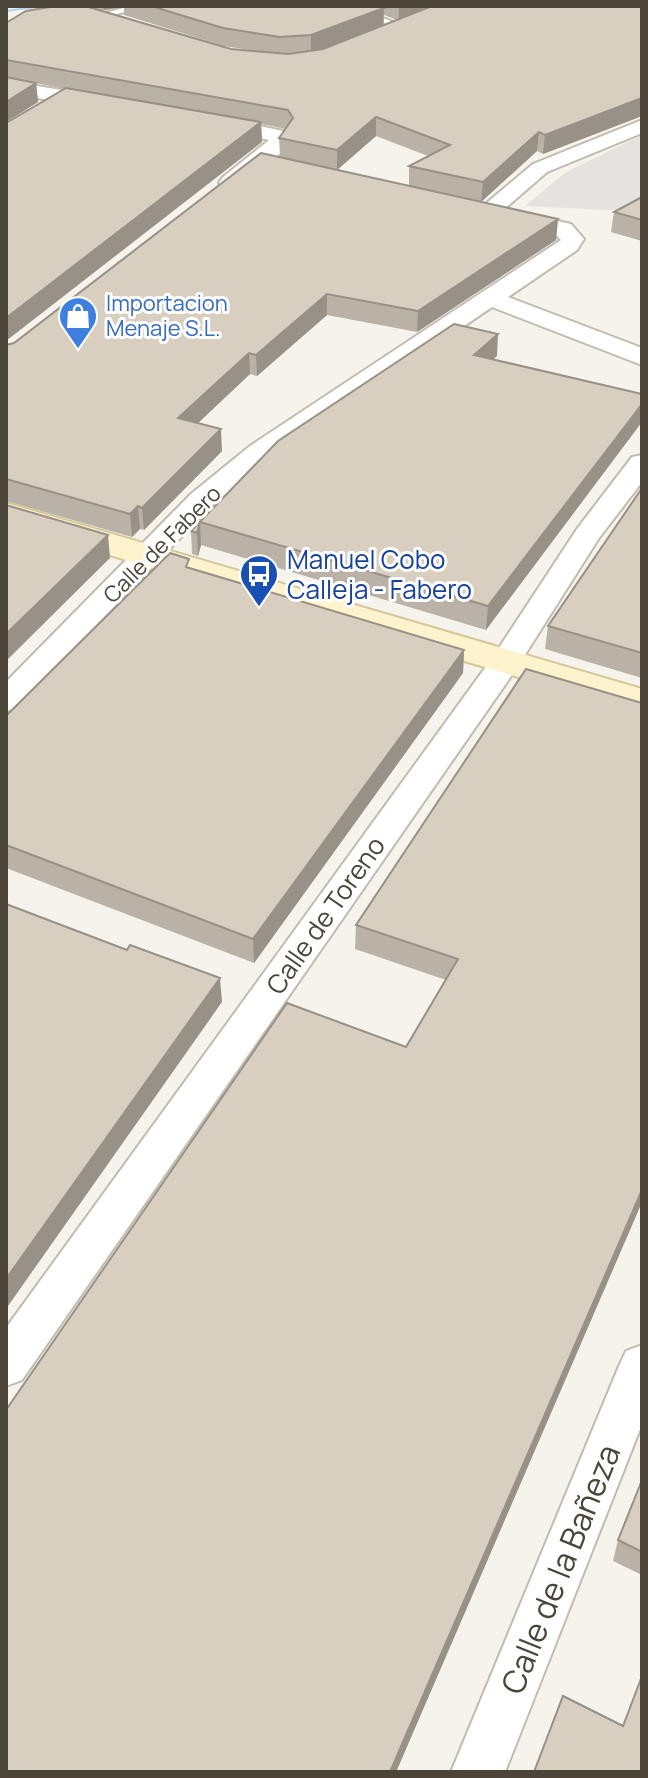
<svg xmlns="http://www.w3.org/2000/svg" width="648" height="1778" viewBox="0 0 648 1778" font-family="Manrope,sans-serif">
	<style>
		.parking { fill: #e5e3e0 }
		.lines { fill: none; stroke-linecap: round; stroke-linejoin: round }
		.stream { fill: #a9d4f2; fill-rule: evenodd }
		.lane-casing { stroke: #c2bbae; stroke-width: 4 }
		.street-casing { stroke: #c2bbae; stroke-width: 4 }
		.secondary-casing { stroke: #d6c79b; stroke-width: 4 }
		.lane { fill: #fff; fill-rule: evenodd }
		.street { fill: #fff; fill-rule: evenodd }
		.secondary { fill: #fff3cd; fill-rule: evenodd }
		.wall { fill: #bab2a6; fill-rule: evenodd }
		.shaded-wall { fill: #979187 }
		.building { fill: #d8cfc1; stroke: #979187; stroke-width: 2 }
		.labels { text-anchor: middle; dominant-baseline: central; stroke-width: 6; stroke-linejoin: round; paint-order: stroke }
		.far-shop-label { font-size: 22px; fill: #366cbe; stroke: #fff; text-anchor: start }
		.far-street-label { font-size: 22px; fill: #4b4439; stroke: #fff }
		.transit-label { font-size: 26px; fill: #164399; stroke: #fff; text-anchor: start }
		.street-label { font-size: 26px; fill: #4b4439; stroke: #fff }
		.near-street-label { font-size: 32px; fill: #4b4439; stroke: #fff }
	</style>
	<rect width="100%" height="100%" fill="#f6f3ec"/>
	<path class="parking" d="M642,135V204L629,211L525,206L566,172Z"/>
	<g class="lines">
		<path class="stream" d="M36,6H51L6,12V10Z"/>
		<defs>
			<path id="lane" d="M130,6H145L96,20L91,17Z
				M340,6H352L409,28L401,30Z"/>
			<path id="street" d="M6,81L99,96L109,102L99,108L6,93Z
				M212,116L288,132L291,136C284,155 244,193 222,188L219,183L222,178L269,140L205,126L202,122L205,118Z
				M642,120V133L547,172L495,217H479L476,212L533,164Z
				M512,211L571,224L584,239L577,250L508,297L642,348V365L492,307L270,458L211,506L17,708L6,711V682L191,494L250,446L561,240L555,234L504,223L501,218Z
				M642,455V482L599,538L516,669L22,1380L6,1386V1328L493,657L577,529L632,457Z
				M642,1345V1424L505,1772H451L619,1366L626,1351Z"/>
			<path id="secondary" d="M6,503L642,689V714L6,524Z"/>
		</defs>
		<use href="#lane" class="lane-casing"/>
		<use href="#street" class="street-casing"/>
		<use href="#secondary" class="secondary-casing"/>
		<use href="#lane" class="lane"/>
		<use href="#street" class="street"/>
		<use href="#secondary" class="secondary"/>
	</g>
	<path class="wall" d="M61,6H642V116L543,154L537,151L481,202L558,219L556,240L417,332L327,315L257,376L250,374L198,423L222,451L144,530L140,529L132,537L6,501V345L14,343L280,157L279,138L286,129L261,124L262,142L65,89L36,83L38,102L6,122V23ZM124,7V15L224,46L263,52L231,49L97,10H104ZM384,15L397,20L384,25ZM376,136L428,156L409,166V186L337,170Z
		M642,197V241L611,232L614,212Z
		M497,356L493,359L642,394L486,630L201,545L198,556L192,554L191,531L278,441Z
		M642,488V678L545,649L548,626Z
		M189,568L464,650L463,673L254,963L6,868V716Z
		M642,703V1202L396,1772H6L406,1047L446,980L355,949L356,925Z
		M642,1480V1575L613,1561L618,1540Z"/>
	<path class="shaded-wall" d="M103,6H124V7L104,10Z
		M399,6H438L399,21Z
		M384,8L383,26L311,53V35Z
		M36,83L38,102L6,122V102Z
		M642,98V116L543,154L545,135Z
		M376,117V136L337,170V150Z
		M261,122L262,142L6,341V318Z
		M539,132L537,151L481,202L483,182Z
		M558,219L556,240L417,332L418,311Z
		M327,294V315L257,376L256,355Z
		M498,334L497,356L473,376L474,355Z
		M249,353L250,374L180,440L178,418Z
		M642,404V422L486,630L488,606Z
		M221,429L222,451L144,530L142,508Z
		M138,506L140,529L132,537L130,514Z
		M200,522L201,545L198,556L197,533Z
		M108,535L110,558L6,661V634Z
		M464,650L463,673L254,963L253,939Z
		M220,978L222,1002L8,1306L6,1298V1279Z
		M642,1190V1202L396,1772H390Z"/>
	<path class="building" d="M85,6L231,49L288,54L323,49L432,6H642V98L545,135L539,132L483,182L409,166L450,145L376,117L337,150L279,138L293,118L288,110L6,60V23L26,11L50,7Z
		M151,6H378L384,8L311,35L280,37L223,28Z
		M6,77L36,83L6,102Z
		M66,88L261,122L6,318V123Z
		M261,153L558,219L418,311L327,294L256,355L249,353L178,418L221,429L142,508L138,506L130,514L6,479V345L14,343Z
		M642,197V220L614,212Z
		M454,324L498,334L474,355L642,394V404L488,606L200,522L197,533L191,531L278,441Z
		M642,488V653L548,626Z
		M6,505L108,535L6,634Z
		M170,553L189,559L186,567L464,650L253,939L6,845V716Z
		M526,669L642,703V1190L390,1772H6V1410L287,1003L406,1047L458,959L356,925Z
		M6,904L127,950L130,945L220,978L6,1279Z
		M642,1480V1552L618,1540Z
		M642,1676V1772H534L563,1696L623,1726Z"/>
	<defs>
		<symbol id="shop-pin" viewBox="-11 -11 22 30"><path d="M0 17L-7.5 6A9.5 9.5 0 1 1 7.5 6Z" fill="#3f7fe0" stroke="#fff"/><path d="M-5-2.5h2.3a2.7 3.5 0 0 1 5.4 0H5L5.5 6h-11ZM-1.5-2.5h3a1.5 2.3 0 0 0-3 0Z" fill="#fff"/></symbol>
		<symbol id="bus-pin" viewBox="-11 -11 22 30"><path d="M0 17L-7.5 6A9.5 9.5 0 1 1 7.5 6Z" fill="#1a4fb4" stroke="#fff"/><path d="M-5-6H5V4H4V6H2V4H-2V6H-4V4H-5ZM-3.5-4V0h7V-4ZM-3.5 1.2v1.5H-2V1.2ZM2 1.2v1.5H3.5V1.2Z" fill="#fff"/></symbol>
	</defs>
	<g fill-rule="evenodd">
		<use href="#shop-pin" x="56" y="294" width="44" height="60"/>
		<use href="#bus-pin" x="237" y="552" width="44" height="60"/>
	</g>
	<g class="labels">
		<g class="far-shop-label">
			<text x="106" y="303">Importacion<tspan x="106" dy="25">Menaje S.L.</tspan></text>
		</g>
		<g class="far-street-label">
			<text transform="translate(162 544) rotate(-45)">Calle de Fabero</text>
		</g>
		<g class="transit-label">
			<text x="287" y="559">Manuel Cobo<tspan x="287" dy="30">Calleja - Fabero</tspan></text>
		</g>
		<g class="street-label">
			<text transform="translate(325 915) rotate(-55)">Calle de Toreno</text>
		</g>
		<g class="near-street-label">
			<text transform="translate(560 1569) rotate(-68)">Calle de la Bañeza</text>
		</g>
	</g>
	<rect width="648" height="1778" fill="none" stroke="#4b4439" stroke-width="16"/>
</svg>
